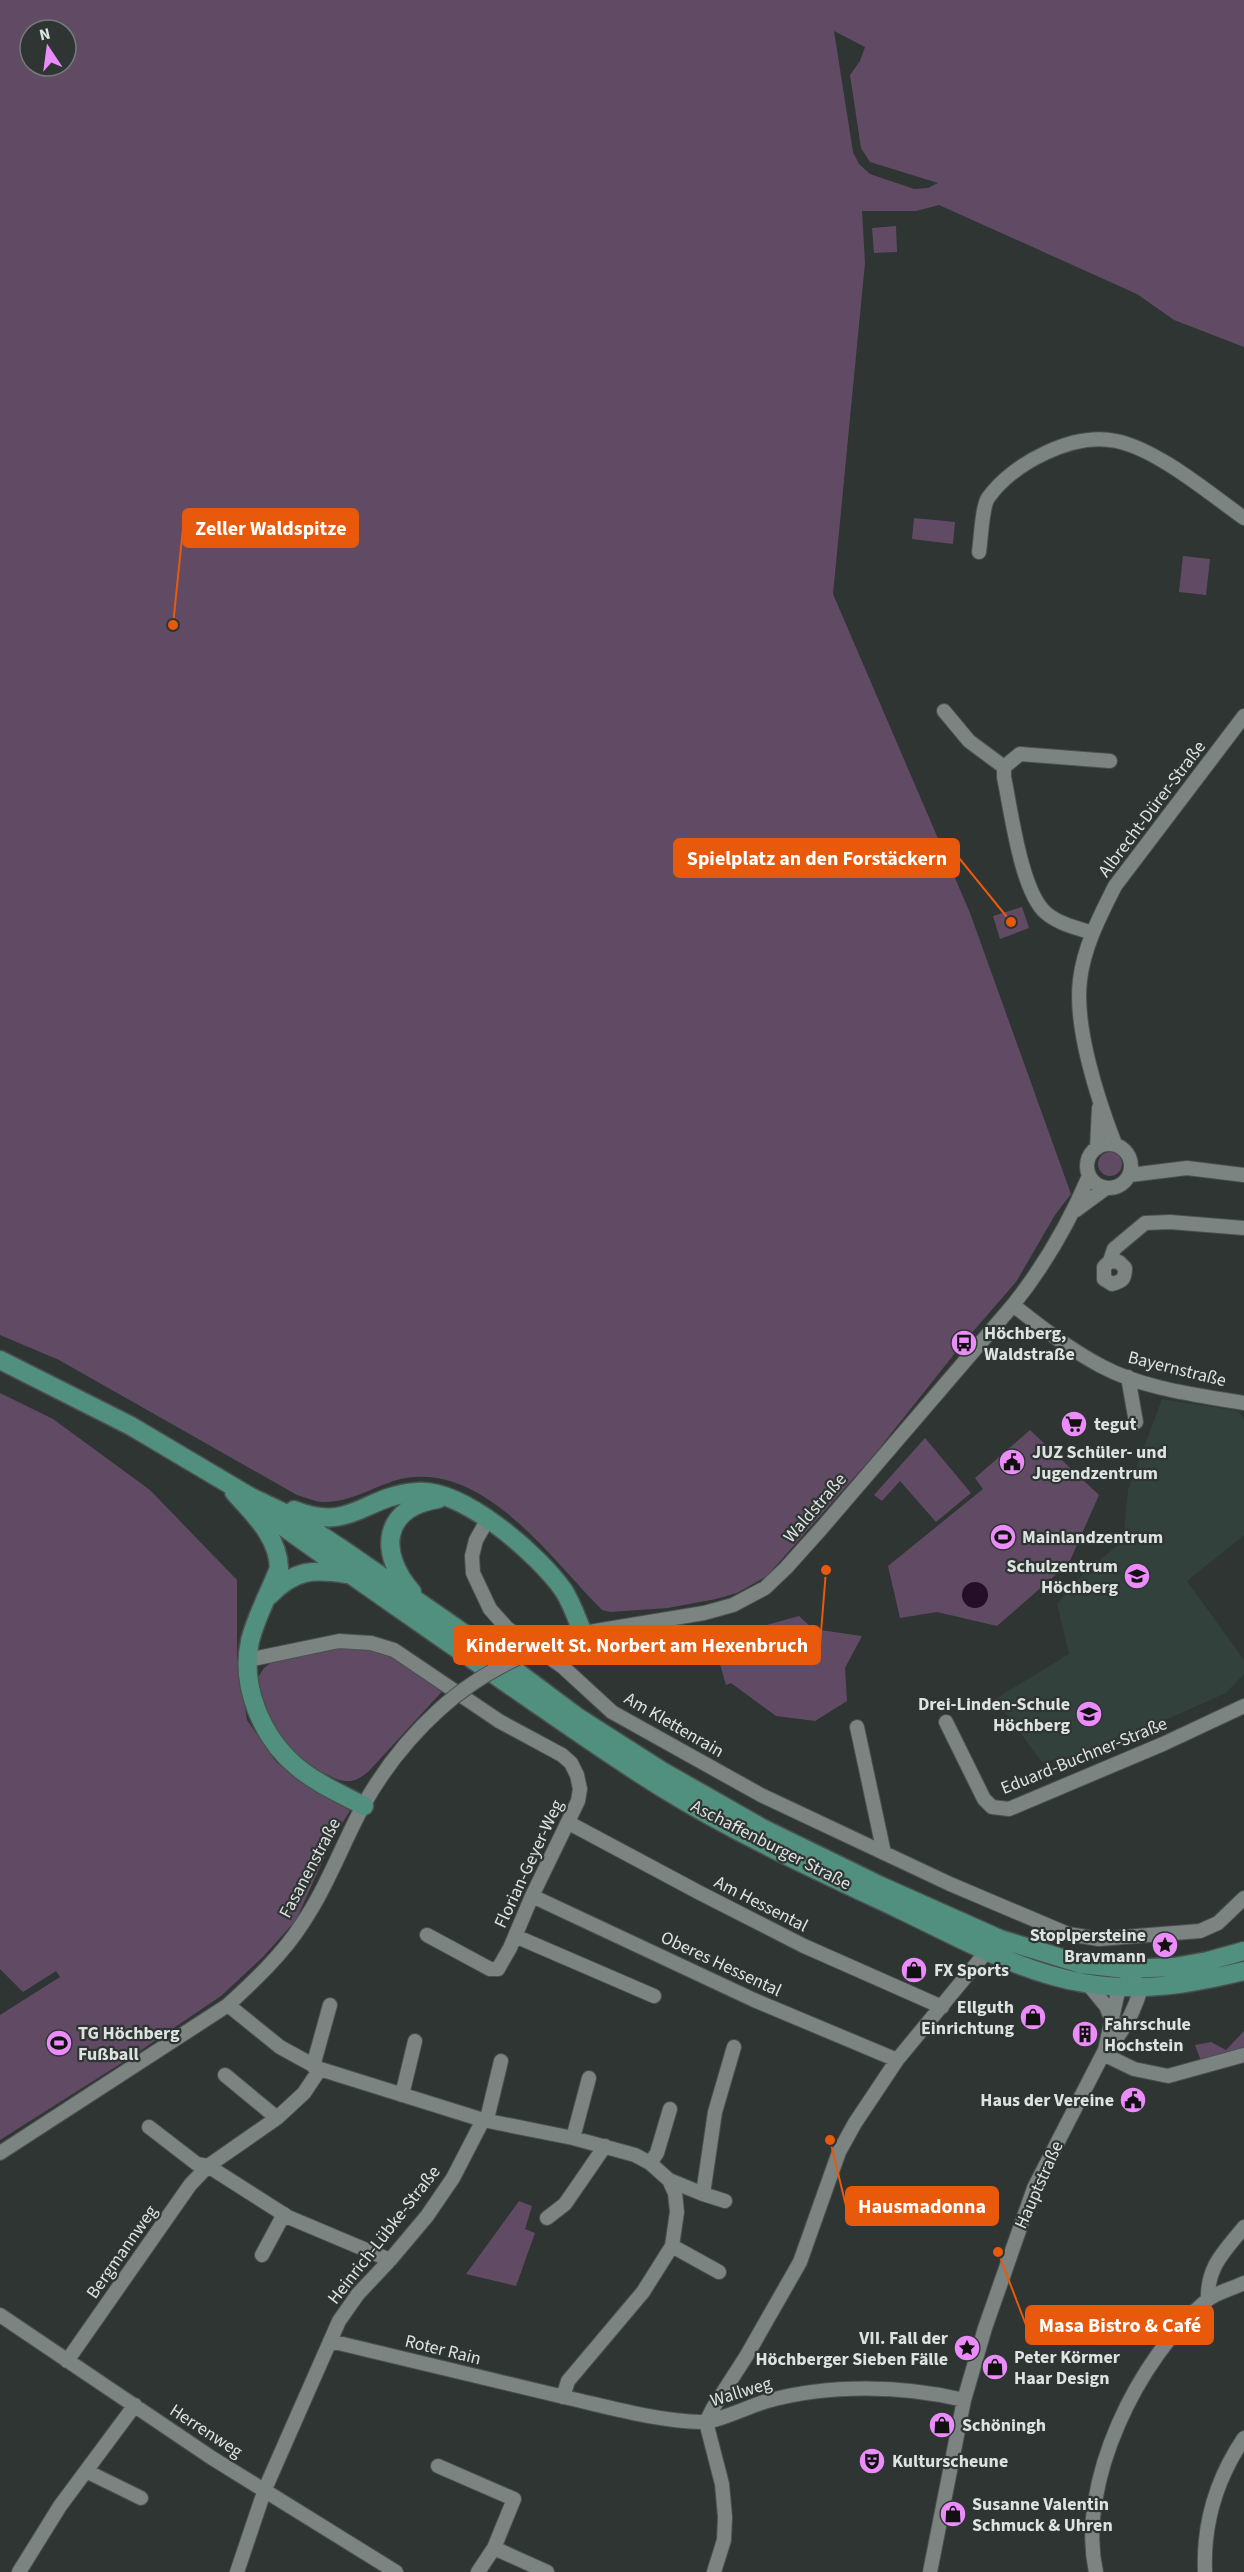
<svg xmlns="http://www.w3.org/2000/svg" width="1244" height="2572" viewBox="0 0 1244 2572" font-family="'Source Sans 3',sans-serif">
	<style>
		.built { fill: #32413b }
		.green { fill: #614b64; fill-rule: evenodd }
		.water { fill: #240e28 }
		.lines { fill: none; stroke-linecap: round; stroke-linejoin: round }
		.minor-casing { stroke: #4a504e; stroke-width: 16 }
		.major-casing { stroke: #4a504e; stroke-width: 21 }
		.minor { stroke: #7b8481; stroke-width: 14 }
		.major { stroke: #51907f; stroke-width: 18 }
		.minor-bridge-casing { stroke: #4a504e; stroke-width: 16; stroke-linecap: butt }
		.minor-bridge { stroke: #7b8481; stroke-width: 14 }
		.labels { text-anchor: middle; dominant-baseline: central; stroke-width: 4.5; stroke-linejoin: round; paint-order: stroke }
		.street-label { font-size: 18px; fill: #dee3e1; stroke: #2e3532 }
		.poi-label { font-size: 18px; font-weight: bold; fill: #dee3e1; stroke: #2e3532; text-anchor: start }
		.leader { fill: none; stroke: #e8590c; stroke-width: 2 }
		.callout-dot { fill: #e8590c; stroke: #2e3532; stroke-width: 2 }
		.callout { fill: #e8590c; stroke: #e8590c; stroke-width: 2 }
		.callout-label { font-size: 20px; text-anchor: middle; font-weight: bold; fill: #fff }
	</style>
	<rect width="100%" height="100%" fill="#2e3532"/>
	<path class="built" d="M1162,1399L1238,1411L1244,1419V1535L1187,1581L1244,1660V1674L1226,1693L1093,1752L1042,1762L995,1699L1069,1654L1057,1604L1085,1572L1123,1541L1128,1490Z"/>
	<path class="green" d="M0,0H1244V347L1174,320L1137,294L939,205L916,211H862L865,263L833,594L970,913L1071,1194L1055,1215L1016,1282L963,1343L874,1455L767,1576L737,1593L716,1599L668,1608L610,1612L602,1610C550,1558 481,1457 397,1480C373,1487 349,1503 323,1502C315,1502 305,1497 297,1495L59,1360L0,1335ZM30,30H66V66H30ZM834,31L865,47L860,61L850,75L861,148L870,162L938,183L928,188L914,189L870,174L859,164L853,152Z
		M896,226L897,252L874,253L872,228Z
		M914,518L955,522L953,544L912,539Z
		M1183,556L1210,559L1206,595L1179,592Z
		M1022,907L1029,928L1000,939L993,916Z
		M1098 1164a12 12 0 1 1 24 0a12 12 0 1 1-24 0Z
		M0,1393L53,1419L150,1490L237,1580V1661L247,1720L276,1762L315,1790L351,1809L333,1838L296,1920L263,1957L221,1996L128,2059L0,2140V2015L60,1977L56,1971L23,1992L0,1969Z
		M1030,1430L1099,1495L1069,1563L997,1626L937,1612L900,1618L888,1566L983,1489L975,1478Z
		M925,1438L971,1493L936,1522L900,1481L882,1501L874,1495Z
		M799,1616L813,1629L862,1636L845,1668L847,1701L815,1721L776,1716L731,1683L726,1685L713,1640Z
		M371,1643L447,1686L369,1771C354,1784 345,1784 328,1775C319,1771 306,1767 299,1760C274,1739 265,1708 257,1679L264,1668L283,1653Z
		M1244,2031V2048L1201,2061L1195,2045L1211,2042L1226,2050Z
		M519,2201L532,2206L525,2229L535,2233L516,2286L466,2274Z"/>
	<path class="water" d="M962 1595a13 13 0 1 1 26 0a13 13 0 1 1-26 0Z"/>
	<g class="lines">
		<defs>
			<path id="minor" d="M979,552C981,539 982,507 988,498C1013,463 1073,432 1116,441C1157,449 1210,494 1244,518
				M944,711L969,741L1004,767
				M1093,933C1077,928 1059,924 1046,913C1021,892 1011,810 1004,777V767L1020,754L1110,761
				M1087 1166a22 22 0 1 1 44 0a22 22 0 1 1-44 0Z
				M1115,1144C1098,1100 1074,1027 1080,980C1084,946 1100,916 1115,886L1244,716
				M1097,1148L1099,1108
				M1130,1175L1187,1168L1244,1175
				M1076,1210L1106,1188
				M1110,1261L1119,1262L1125,1268C1125,1279 1123,1281 1112,1284L1104,1279V1267L1110,1261L1114,1249L1145,1223L1170,1222L1244,1228
				M1013,1305C1041,1327 1069,1349 1101,1366C1144,1389 1197,1395 1244,1403
				M1128,1377L1136,1422
				M488,1519L476,1540L472,1556L473,1573L490,1609L507,1628L563,1667L612,1712L761,1795L950,1884L1068,1934L1099,1939L1200,1931L1218,1923L1244,1898
				M561,1640L583,1633L704,1613L733,1605L765,1588L786,1568L821,1529L1013,1305C1045,1265 1069,1223 1089,1176
				M248,1660L339,1641L371,1643L394,1650L499,1721L562,1755L571,1763L577,1775L580,1789L578,1801L532,1896L510,1948L498,1969H490L427,1935
				M946,1722L984,1799L992,1807L1009,1809L1163,1744L1244,1706
				M857,1727L884,1853
				M569,1823L700,1893L804,1946L942,2007
				M532,1896L754,2000L897,2060
				M515,1936L654,1996
				M1088,1984L1106,2006L1111,2018
				M228,2005L280,2047L320,2069L483,2120L573,2138L635,2155L650,2163L669,2180L675,2193L677,2212L672,2246L643,2292L568,2381L563,2397
				M1105,2050C1124,2033 1134,2012 1141,1988L1135,1981
				M1103,2054L1134,2069L1168,2076L1244,2055
				M313,2066L330,2005
				M225,2075L277,2118
				M402,2095L415,2041
				M487,2119L501,2061
				M149,2127L197,2164L208,2166L288,2217L390,2260
				M573,2138L589,2078
				M0,2153L228,2005C254,1981 283,1954 302,1924C327,1887 342,1845 363,1806C383,1770 409,1737 440,1709
				M650,2163L657,2153L670,2109
				M669,2180L703,2194L715,2112L734,2047
				M703,2194L725,2201
				M547,2218L565,2204L605,2146
				M672,2246L719,2272
				M262,2255L284,2214
				M1208,2299C1207,2266 1225,2251 1244,2227
				M0,2315L212,2458L396,2572
				M330,2341C408,2360 486,2379 564,2397C609,2407 656,2421 702,2422C717,2422 750,2406 767,2401C829,2384 902,2385 964,2400
				M67,2361L190,2185L208,2166L277,2118L304,2093L320,2069
				M438,2466L514,2499L494,2548L478,2572
				M86,2471L141,2498
				M494,2548L547,2572
				M19,2572L60,2506L135,2405
				M237,2572L265,2489L339,2321L358,2294L390,2260L427,2216L453,2178L483,2120
				M714,2572L724,2540L725,2517L722,2484L706,2422L713,2408L747,2355L800,2262L839,2152L855,2123L897,2060L987,1951
				M930,2572L964,2400L985,2328L1034,2188L1105,2050L1117,1996L1120,1988L1127,1981
				M1096,2572C1076,2483 1139,2357 1206,2301C1216,2292 1232,2289 1244,2283
				M1205,2572C1203,2524 1217,2478 1244,2438"/>
			<path id="major" d="M0,1360L131,1426L249,1496L293,1517L339,1547L485,1648L576,1716L662,1771L762,1828L881,1886L1000,1939L1081,1964L1126,1969L1174,1967L1208,1961L1244,1951
				M234,1492C254,1515 278,1536 279,1568C270,1592 256,1616 250,1641C240,1686 262,1737 296,1766C316,1783 341,1794 364,1806
				M294,1510C351,1533 364,1496 416,1492C462,1487 539,1555 564,1591C572,1604 577,1619 583,1633
				M267,1515C346,1572 427,1628 508,1684C559,1719 609,1755 661,1787C737,1834 818,1871 899,1909C958,1937 1019,1972 1084,1983C1139,1993 1191,1984 1244,1971
				M412,1592C378,1553 382,1508 438,1499
				M269,1596C295,1569 313,1569 347,1574"/>
		</defs>
		<use href="#minor" class="minor-casing"/>
		<use href="#major" class="major-casing"/>
		<use href="#minor" class="minor"/>
		<use href="#major" class="major"/>
		<defs>
			<path id="minor-bridge" d="M440,1709C475,1677 516,1656 561,1640"/>
		</defs>
		<use href="#minor-bridge" class="minor-bridge-casing"/>
		<use href="#minor-bridge" class="minor-bridge"/>
	</g>
	<defs>
		<symbol id="bus-disc" viewBox="-11 -11 22 22"><circle r="9.5" fill="#ec8cfb" stroke="#2e3532"/><path d="M-5-6H5V4H4V6H2V4H-2V6H-4V4H-5ZM-3.5-4V0h7V-4ZM-3.5 1.2v1.5H-2V1.2ZM2 1.2v1.5H3.5V1.2Z" fill="#111"/></symbol>
		<symbol id="supermarket-disc" viewBox="-11 -11 22 22"><circle r="9.5" fill="#ec8cfb" stroke="#2e3532"/><path d="M-6-5.5h2.5l.6 2H6L4.5 2H-2.5L-4.4-4H-6ZM-1.5 3.2a1.3 1.3 0 1 0 .1 0ZM3 3.2a1.3 1.3 0 1 0 .1 0Z" fill="#111"/></symbol>
		<symbol id="civic-disc" viewBox="-11 -11 22 22"><circle r="9.5" fill="#ec8cfb" stroke="#2e3532"/><path d="M-.6-6.5H3V-4.5H.6V-3L4-1V1h2V6H-6V1h2V-1L-.6-3ZM-1.2 2.5V6h2.4V2.5Z" fill="#111"/></symbol>
		<symbol id="stadium-disc" viewBox="-11 -11 22 22"><circle r="9.5" fill="#ec8cfb" stroke="#2e3532"/><path d="M0-5a6.5 5 0 1 0 0 10a6.5 5 0 1 0 0-10ZM-3.5-1.8h7v3.6h-7Z" fill="#111"/></symbol>
		<symbol id="school-disc" viewBox="-11 -11 22 22"><circle r="9.5" fill="#ec8cfb" stroke="#2e3532"/><path d="M0-5L7-2L0 1L-7-2ZM-4 1L0 2.5L4 1V4Q0 6-4 4Z" fill="#111"/></symbol>
		<symbol id="sight-disc" viewBox="-11 -11 22 22"><circle r="9.5" fill="#ec8cfb" stroke="#2e3532"/><path d="M0-6L1.8-2.2L6-1.7L2.9 1.2L3.7 5.4L0 3.3L-3.7 5.4L-2.9 1.2L-6-1.7L-1.8-2.2Z" fill="#111"/></symbol>
		<symbol id="shop-disc" viewBox="-11 -11 22 22"><circle r="9.5" fill="#ec8cfb" stroke="#2e3532"/><path d="M-5-2.5h2.3a2.7 3.5 0 0 1 5.4 0H5L5.5 6h-11ZM-1.5-2.5h3a1.5 2.3 0 0 0-3 0Z" fill="#111"/></symbol>
		<symbol id="building-disc" viewBox="-11 -11 22 22"><circle r="9.5" fill="#ec8cfb" stroke="#2e3532"/><path d="M-4-6H4V6H1V3H-1V6H-4ZM-2.5-4.3h1.7v1.8h-1.7ZM.8-4.3h1.7v1.8H.8ZM-2.5-1h1.7V.8h-1.7ZM.8-1h1.7V.8H.8Z" fill="#111"/></symbol>
		<symbol id="theatre-disc" viewBox="-11 -11 22 22"><circle r="9.5" fill="#ec8cfb" stroke="#2e3532"/><path d="M-5-5.5Q0-4 5-5.5V0Q5 5 0 6Q-5 5-5 0ZM-3.3-2.5H-1v1.5H-3.3ZM1-2.5H3.3v1.5H1ZM-2.8 1Q0 5.5 2.8 1Z" fill="#111"/></symbol>
	</defs>
	<g fill-rule="evenodd">
		<use href="#bus-disc" x="949" y="1328" width="30" height="30"/>
		<use href="#supermarket-disc" x="1059" y="1409" width="30" height="30"/>
		<use href="#civic-disc" x="997" y="1447" width="30" height="30"/>
		<use href="#stadium-disc" x="988" y="1522" width="30" height="30"/>
		<use href="#school-disc" x="1122" y="1561" width="30" height="30"/>
		<use href="#school-disc" x="1074" y="1699" width="30" height="30"/>
		<use href="#sight-disc" x="1150" y="1930" width="30" height="30"/>
		<use href="#shop-disc" x="899" y="1955" width="30" height="30"/>
		<use href="#shop-disc" x="1018" y="2002" width="30" height="30"/>
		<use href="#building-disc" x="1070" y="2019" width="30" height="30"/>
		<use href="#stadium-disc" x="44" y="2028" width="30" height="30"/>
		<use href="#civic-disc" x="1118" y="2085" width="30" height="30"/>
		<use href="#sight-disc" x="952" y="2333" width="30" height="30"/>
		<use href="#shop-disc" x="980" y="2352" width="30" height="30"/>
		<use href="#shop-disc" x="927" y="2410" width="30" height="30"/>
		<use href="#theatre-disc" x="857" y="2446" width="30" height="30"/>
		<use href="#shop-disc" x="938" y="2499" width="30" height="30"/>
	</g>
	<g class="labels">
		<g class="street-label">
			<text transform="translate(1152 809) rotate(-53)">Albrecht-Dürer-Straße</text>
			<text transform="translate(1177 1369) rotate(14)">Bayernstraße</text>
			<text transform="translate(815 1508) rotate(-49)">Waldstraße</text>
			<text transform="translate(674 1725) rotate(30)">Am Klettenrain</text>
			<text transform="translate(1084 1756) rotate(-22)">Eduard-Buchner-Straße</text>
			<text transform="translate(771 1845) rotate(27)">Aschaffenburger Straße</text>
			<text transform="translate(529 1864) rotate(-65)">Florian-Geyer-Weg</text>
			<text transform="translate(310 1868) rotate(-62)">Fasanenstraße</text>
			<text transform="translate(761 1904) rotate(27)">Am Hessental</text>
			<text transform="translate(721 1964) rotate(25)">Oberes Hessental</text>
			<text transform="translate(1039 2185) rotate(-66)">Hauptstraße</text>
			<text transform="translate(384 2235) rotate(-52)">Heinrich-Lübke-Straße</text>
			<text transform="translate(122 2252) rotate(-55)">Bergmannweg</text>
			<text transform="translate(443 2350) rotate(14)">Roter Rain</text>
			<text transform="translate(741 2392) rotate(-17)">Wallweg</text>
			<text transform="translate(206 2431) rotate(33)">Herrenweg</text>
		</g>
		<g class="poi-label">
			<text x="984" y="1333">Höchberg,<tspan x="984" dy="21">Waldstraße</tspan></text>
			<text x="1094" y="1424">tegut</text>
			<text x="1032" y="1452">JUZ Schüler- und<tspan x="1032" dy="21">Jugendzentrum</tspan></text>
			<text x="1022" y="1537">Mainlandzentrum</text>
			<text x="1118" y="1566" text-anchor="end">Schulzentrum<tspan x="1118" dy="21">Höchberg</tspan></text>
			<text x="1070" y="1704" text-anchor="end">Drei-Linden-Schule<tspan x="1070" dy="21">Höchberg</tspan></text>
			<text x="1146" y="1935" text-anchor="end">Stoplpersteine<tspan x="1146" dy="21">Bravmann</tspan></text>
			<text x="934" y="1970">FX Sports</text>
			<text x="1014" y="2007" text-anchor="end">Ellguth<tspan x="1014" dy="21">Einrichtung</tspan></text>
			<text x="1104" y="2024">Fahrschule<tspan x="1104" dy="21">Hochstein</tspan></text>
			<text x="78" y="2033">TG Höchberg<tspan x="78" dy="21">Fußball</tspan></text>
			<text x="1114" y="2100" text-anchor="end">Haus der Vereine</text>
			<text x="948" y="2338" text-anchor="end">VII. Fall der<tspan x="948" dy="21">Höchberger Sieben Fälle</tspan></text>
			<text x="1014" y="2357">Peter Körmer<tspan x="1014" dy="21">Haar Design</tspan></text>
			<text x="962" y="2425">Schöningh</text>
			<text x="892" y="2461">Kulturscheune</text>
			<text x="972" y="2504">Susanne Valentin<tspan x="972" dy="21">Schmuck &amp; Uhren</tspan></text>
		</g>
	</g>
	<path class="leader" d="M173 625L183 528M1011 922L959 858M826 1570L820 1645M830 2140L846 2206M998 2252L1026 2325"/>
	<g class="callout-dot">
		<circle cx="173" cy="625" r="6"/>
		<circle cx="1011" cy="922" r="6"/>
		<circle cx="826" cy="1570" r="6"/>
		<circle cx="830" cy="2140" r="6"/>
		<circle cx="998" cy="2252" r="6"/>
	</g>
	<g class="callout">
		<rect x="183" y="509" width="175" height="38" rx="6"/>
		<rect x="674" y="839" width="285" height="38" rx="6"/>
		<rect x="454" y="1626" width="366" height="38" rx="6"/>
		<rect x="846" y="2187" width="152" height="38" rx="6"/>
		<rect x="1026" y="2306" width="187" height="38" rx="6"/>
	</g>
	<g class="callout-label">
		<text x="271" y="535">Zeller Waldspitze</text>
		<text x="817" y="865">Spielplatz an den Forstäckern</text>
		<text x="637" y="1652">Kinderwelt St. Norbert am Hexenbruch</text>
		<text x="922" y="2213">Hausmadonna</text>
		<text x="1120" y="2332">Masa Bistro &amp; Café</text>
	</g>
	<g transform="translate(48 48) rotate(347)"><circle r="28" fill="#2e3532" stroke="#747b78" stroke-width="1.5"/>
	<path d="M0-4.5L10 22L0 15L-10 22Z" fill="#ec8cfb"/>
	<text y="-9" font-size="16" font-weight="bold" text-anchor="middle" fill="#dee3e1">N</text>
	</g>
</svg>
